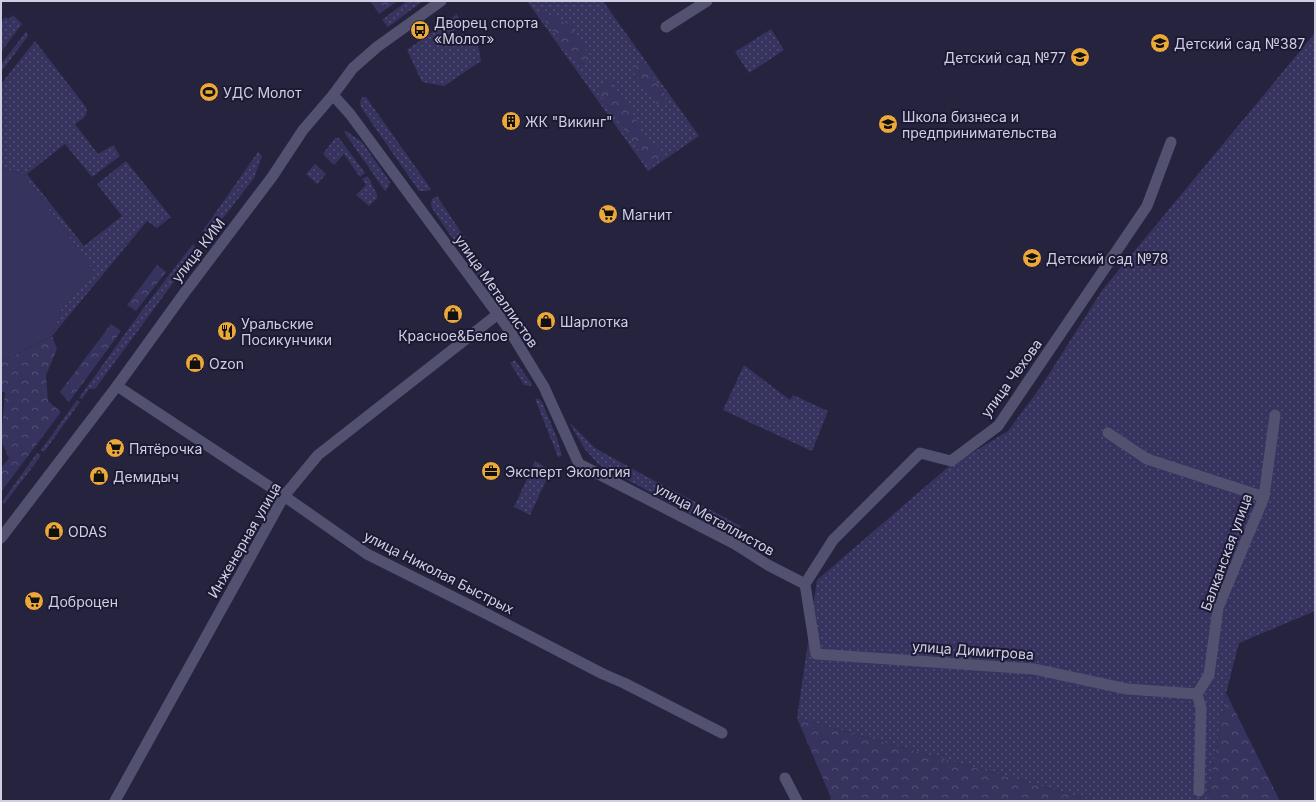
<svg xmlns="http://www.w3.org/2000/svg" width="1316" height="802" viewBox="0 0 1316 802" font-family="Inter,sans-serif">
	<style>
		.green { fill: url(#green-dots) }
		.forest { fill: url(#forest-crowns) }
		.pitch { fill: #36335e }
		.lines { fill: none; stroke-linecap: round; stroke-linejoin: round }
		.minor { stroke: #52516f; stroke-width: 11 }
		.tertiary { stroke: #52516f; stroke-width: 11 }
		.labels { text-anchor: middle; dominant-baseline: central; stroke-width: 4; stroke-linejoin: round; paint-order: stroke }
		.poi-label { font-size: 14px; fill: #cfcfe1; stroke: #1b1934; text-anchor: start }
		.street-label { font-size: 14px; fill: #cfcfe1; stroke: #1b1934 }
	</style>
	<defs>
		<pattern id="green-dots" width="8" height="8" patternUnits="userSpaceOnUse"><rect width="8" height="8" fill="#36335e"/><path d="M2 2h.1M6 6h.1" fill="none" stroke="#525075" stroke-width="1.8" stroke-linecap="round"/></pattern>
		<pattern id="forest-crowns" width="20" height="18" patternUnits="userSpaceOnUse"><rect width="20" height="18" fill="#36335e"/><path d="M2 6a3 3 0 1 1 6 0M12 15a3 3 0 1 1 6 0" fill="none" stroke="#525075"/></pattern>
	</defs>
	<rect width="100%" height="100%" fill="#25233e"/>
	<path class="green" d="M407,1H423L388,27L382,20Z
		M527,1H603L699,136L648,171Z
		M457,14L460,24L449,35L471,34L479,49L481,61L444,86L422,82L407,50Z
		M13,15L22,24L1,52V22L5,17L9,19Z
		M771,29L784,50L749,73L735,52Z
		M26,32L28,36L1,72V64Z
		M1315,33V611L1239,643L1226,693L1207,801H1094L797,718L817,580L947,468L1008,431L1042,385L1103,289Z
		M35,41L86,107C89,117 82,119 75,124L98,154L111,146H114L120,156L92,177L65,144L27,174L84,246L122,216L97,184L126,161L171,217L157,228L147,221L52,336L61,310L94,272L24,175L1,168V84Z
		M363,97H366L431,189L427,191H419L362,109C360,104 359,101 363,97Z
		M346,131L362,142L390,182L388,188L385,191L344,132Z
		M335,138H339L365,173L360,177L344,154L334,165L323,154Z
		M258,152L262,156L254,178L210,235L202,232Z
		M315,164L326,174L317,184L306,174Z
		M367,176L371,181V183L377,194V198L369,206L356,195L366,185L362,179Z
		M437,196L499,289L490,294L432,208L431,204L432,199Z
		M193,244L196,248L197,252L173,283L95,389H89L82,399L79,398L140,313Z
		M515,360L532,384L531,386L524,385L510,363Z
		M744,365L790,400L793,395L828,411L812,451L723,410Z
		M535,399H539L542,402L557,438L562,456L558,457Z
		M77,400L80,402L44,452L41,450Z
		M569,422L595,448L640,473L741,526L735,538L598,464L584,448Z
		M37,453L41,456L4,504L2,502Z
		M535,461L551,470L530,515L514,507Z"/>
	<path class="forest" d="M370,1H398L379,14Z
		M540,13C554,13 556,22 569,23L591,58L578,66Z
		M642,62L650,72L666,96V106L658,105L631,69Z
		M610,81L628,104L647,141L658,145L664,158L649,166L597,91Z
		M157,265L166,272L136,311L127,305Z
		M111,324L121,331L69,402L60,392Z
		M52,336L57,349L46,375L48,401L61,412L1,492V468L9,458L1,441L5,392H1V361L15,355Z
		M1226,693L1280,801H1207Z
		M797,718L1094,801H829L831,798Z"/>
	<path class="pitch" d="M1,168L24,175L94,272L61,310L52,336L15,355L1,361Z"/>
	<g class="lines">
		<path class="minor" d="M666,27L707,1
			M333,95L350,114L508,328L544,387L579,464L735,544L768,565L805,584
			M117,386L284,496L367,554L487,614L603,674L624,683L722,733
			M1108,433L1147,459L1264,497
			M805,584L833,540L920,453L951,461L998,426L1147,206L1171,142
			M805,584L816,654L1034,669L1127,689L1197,694
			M785,778L797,801
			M1199,791L1201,708L1197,694L1209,675L1218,608L1264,497L1275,415
			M115,801L284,496L318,455L498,314"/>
		<path class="tertiary" d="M1,538L117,386L185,292L272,177L303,130L333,95L353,68L377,47L441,1"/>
	</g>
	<defs>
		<symbol id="bus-disc" viewBox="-11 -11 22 22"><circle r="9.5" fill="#eca93a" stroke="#1b1934"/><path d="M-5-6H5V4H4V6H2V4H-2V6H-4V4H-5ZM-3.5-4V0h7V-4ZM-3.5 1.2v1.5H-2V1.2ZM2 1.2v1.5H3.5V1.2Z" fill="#111"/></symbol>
		<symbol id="school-disc" viewBox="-11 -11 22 22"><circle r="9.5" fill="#eca93a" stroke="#1b1934"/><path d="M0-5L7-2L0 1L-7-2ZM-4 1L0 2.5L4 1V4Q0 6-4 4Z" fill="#111"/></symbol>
		<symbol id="stadium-disc" viewBox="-11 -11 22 22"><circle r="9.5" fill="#eca93a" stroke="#1b1934"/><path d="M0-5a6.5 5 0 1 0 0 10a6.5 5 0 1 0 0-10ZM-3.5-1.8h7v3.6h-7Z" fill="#111"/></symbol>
		<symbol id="building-disc" viewBox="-11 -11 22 22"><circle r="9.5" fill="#eca93a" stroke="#1b1934"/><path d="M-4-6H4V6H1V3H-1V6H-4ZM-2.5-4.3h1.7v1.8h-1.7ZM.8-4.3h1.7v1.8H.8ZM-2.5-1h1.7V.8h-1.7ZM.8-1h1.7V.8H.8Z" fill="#111"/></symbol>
		<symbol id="supermarket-disc" viewBox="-11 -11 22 22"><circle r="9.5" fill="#eca93a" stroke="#1b1934"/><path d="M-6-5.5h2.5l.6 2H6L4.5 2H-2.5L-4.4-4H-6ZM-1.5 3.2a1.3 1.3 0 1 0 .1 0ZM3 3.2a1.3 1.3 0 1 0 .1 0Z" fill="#111"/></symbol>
		<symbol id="shop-disc" viewBox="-11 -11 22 22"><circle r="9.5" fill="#eca93a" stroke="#1b1934"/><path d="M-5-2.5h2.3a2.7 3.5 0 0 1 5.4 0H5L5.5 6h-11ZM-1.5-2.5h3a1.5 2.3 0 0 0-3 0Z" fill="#111"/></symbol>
		<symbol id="restaurant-disc" viewBox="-11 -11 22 22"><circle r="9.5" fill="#eca93a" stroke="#1b1934"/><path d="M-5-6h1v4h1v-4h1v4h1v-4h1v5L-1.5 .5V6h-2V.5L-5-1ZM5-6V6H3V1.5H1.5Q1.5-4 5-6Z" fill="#111"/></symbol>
		<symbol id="office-disc" viewBox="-11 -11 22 22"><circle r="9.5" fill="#eca93a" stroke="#1b1934"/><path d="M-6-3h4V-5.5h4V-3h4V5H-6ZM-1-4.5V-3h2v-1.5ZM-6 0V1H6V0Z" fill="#111"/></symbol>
	</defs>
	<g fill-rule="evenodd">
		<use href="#bus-disc" x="409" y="19" width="22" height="22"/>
		<use href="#school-disc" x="1149" y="32" width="22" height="22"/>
		<use href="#school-disc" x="1069" y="46" width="22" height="22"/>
		<use href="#stadium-disc" x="198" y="81" width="22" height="22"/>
		<use href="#building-disc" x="500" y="110" width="22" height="22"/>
		<use href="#school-disc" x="877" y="113" width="22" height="22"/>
		<use href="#supermarket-disc" x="597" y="203" width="22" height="22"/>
		<use href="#school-disc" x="1021" y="247" width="22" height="22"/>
		<use href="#shop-disc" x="442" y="303" width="22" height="22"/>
		<use href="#shop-disc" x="535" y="310" width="22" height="22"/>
		<use href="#restaurant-disc" x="216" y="320" width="22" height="22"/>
		<use href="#shop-disc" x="184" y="352" width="22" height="22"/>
		<use href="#supermarket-disc" x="104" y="437" width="22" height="22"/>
		<use href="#office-disc" x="480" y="460" width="22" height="22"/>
		<use href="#shop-disc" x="88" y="465" width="22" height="22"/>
		<use href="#shop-disc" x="43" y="520" width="22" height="22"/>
		<use href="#supermarket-disc" x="23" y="590" width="22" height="22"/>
	</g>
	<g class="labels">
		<g class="poi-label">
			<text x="434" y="22">Дворец спорта<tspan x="434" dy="16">«Молот»</tspan></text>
			<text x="1174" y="43">Детский сад №387</text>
			<text x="1066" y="57" text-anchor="end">Детский сад №77</text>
			<text x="223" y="92">УДС Молот</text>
			<text x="902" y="116">Школа бизнеса и<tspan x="902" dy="16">предпринимательства</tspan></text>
			<text x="525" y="121">ЖК "Викинг"</text>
			<text x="622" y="214">Магнит</text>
			<text x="1046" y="258">Детский сад №78</text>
			<text x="560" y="321">Шарлотка</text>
			<text x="241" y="323">Уральские<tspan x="241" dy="16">Посикунчики</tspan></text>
			<text x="453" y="335" text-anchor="middle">Красное&amp;Белое</text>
			<text x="209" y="363">Ozon</text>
			<text x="129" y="448">Пятёрочка</text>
			<text x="505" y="471">Эксперт Экология</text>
			<text x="113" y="476">Демидыч</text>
			<text x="68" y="531">ODAS</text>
			<text x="48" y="601">Доброцен</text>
		</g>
		<g class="street-label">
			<text transform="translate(198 250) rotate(-52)">улица КИМ</text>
			<text transform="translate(497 291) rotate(55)">улица Металлистов</text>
			<text transform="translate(1011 378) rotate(-54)">улица Чехова</text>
			<text transform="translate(715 519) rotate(29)">улица Металлистов</text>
			<text transform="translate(244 540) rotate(-60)">Инженерная улица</text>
			<text transform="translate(1226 552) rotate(-70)">Балканская улица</text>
			<text transform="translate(439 572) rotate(27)">улица Николая Быстрых</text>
			<text transform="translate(973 650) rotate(4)">улица Димитрова</text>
		</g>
	</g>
	<rect width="1316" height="802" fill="none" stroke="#cfcfe1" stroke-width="4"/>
</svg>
